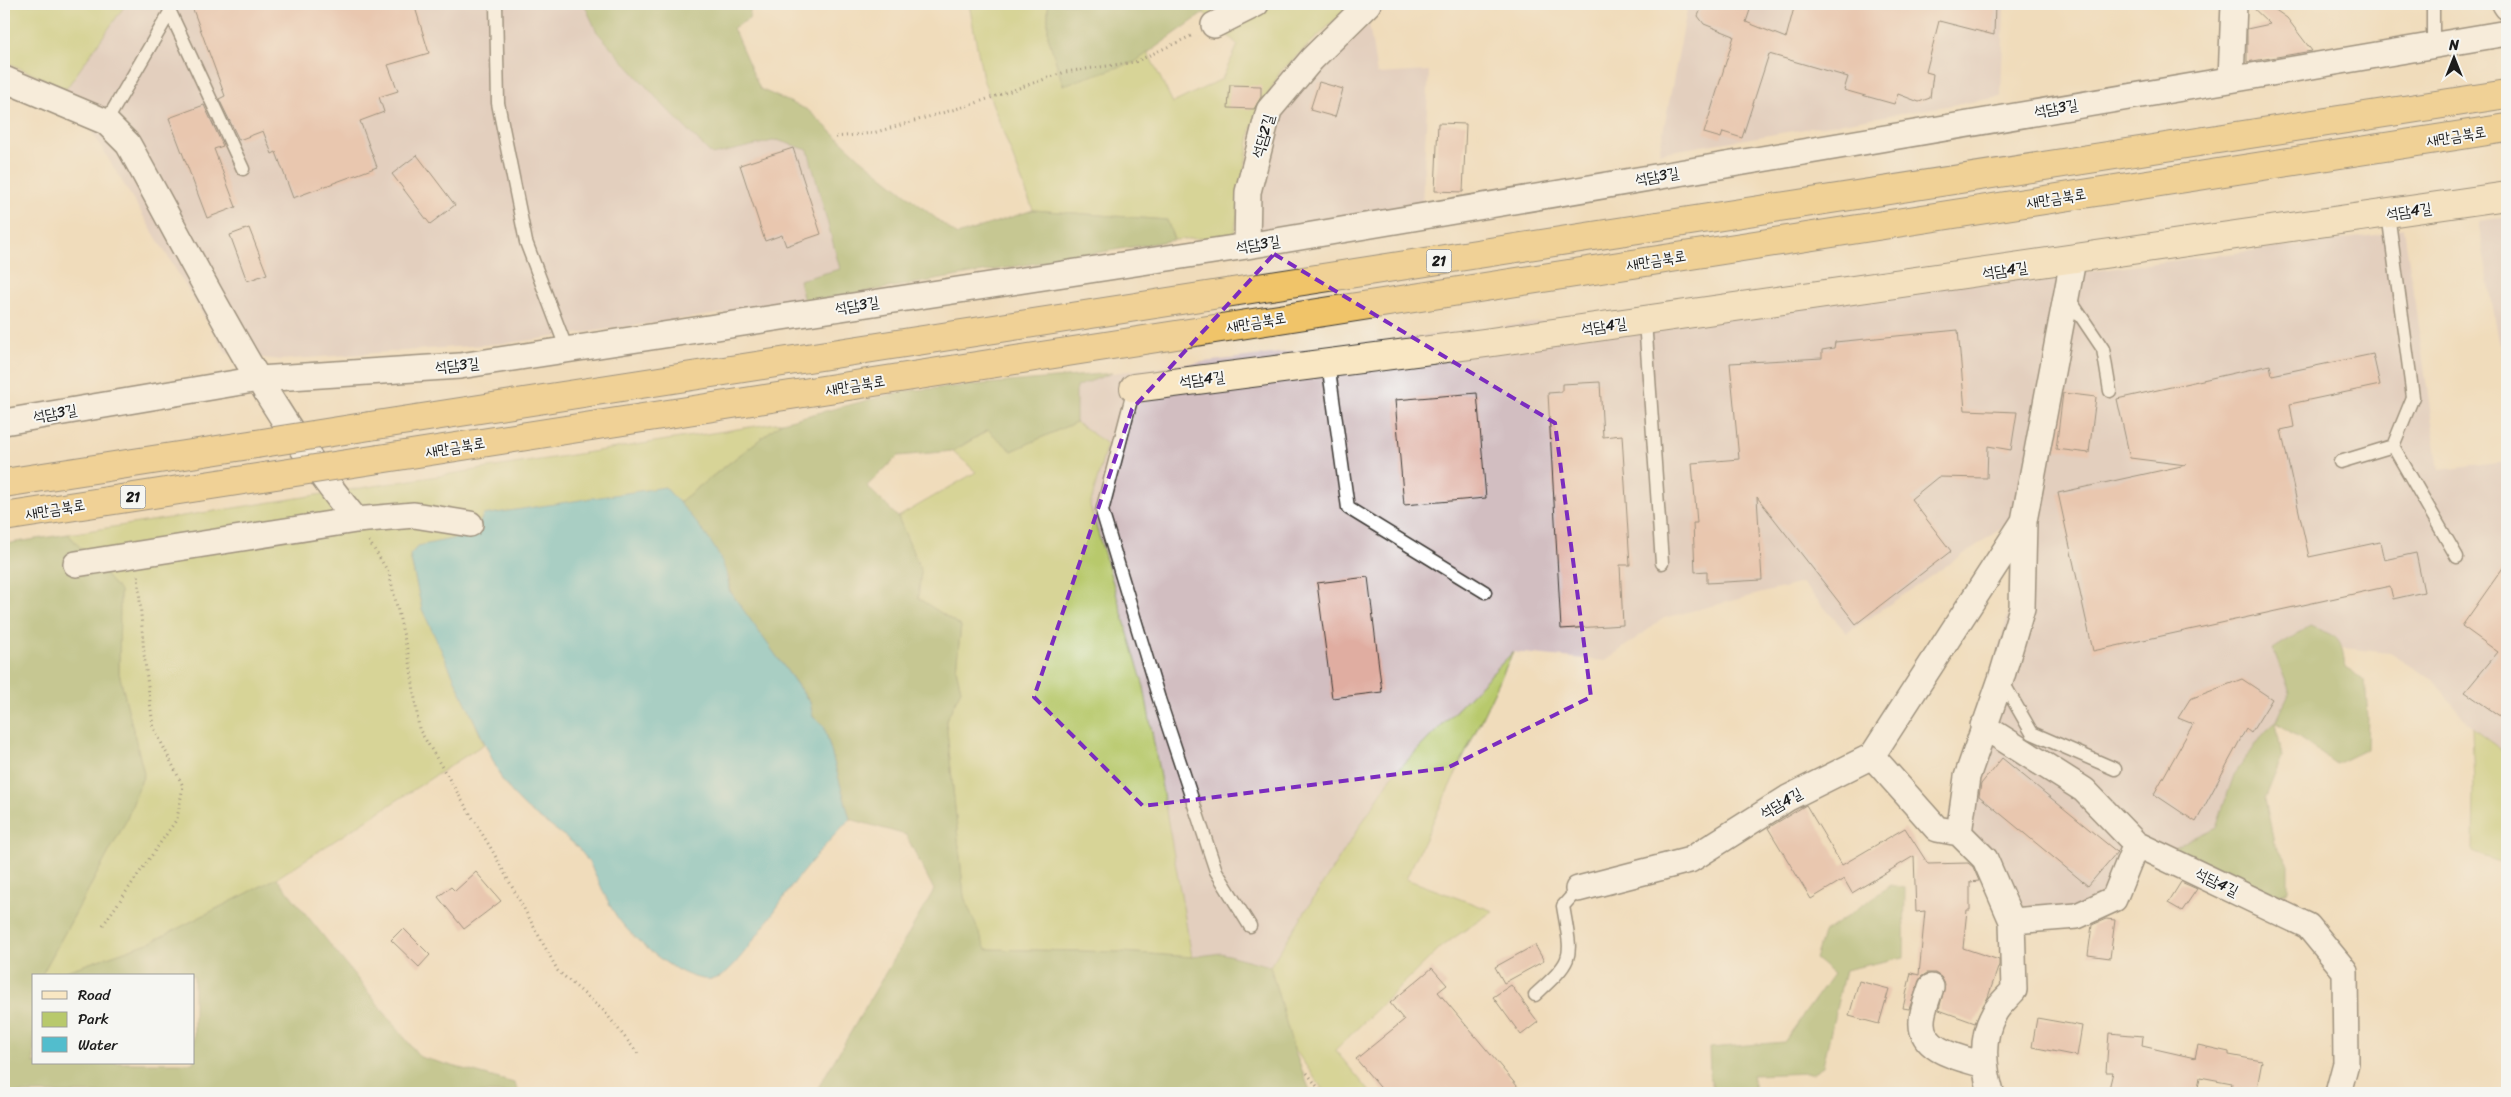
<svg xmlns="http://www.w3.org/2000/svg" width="2511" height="1097" viewBox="0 0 2511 1097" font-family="Sriracha,'Poor Story',sans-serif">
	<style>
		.industrial { fill: #d2bec1 }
		.green { fill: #b8c96c; stroke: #6a7244 }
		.forest { fill: #92ad60; stroke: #57643e }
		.water { fill: #52bdcd; stroke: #376c74 }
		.building { fill: #e0ada1 }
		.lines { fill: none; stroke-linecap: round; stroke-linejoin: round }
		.lane-casing { stroke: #3c3934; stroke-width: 15 }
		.street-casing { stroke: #3c3934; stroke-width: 28 }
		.secondary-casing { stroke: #3c3934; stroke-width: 30 }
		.highway-casing { stroke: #3c3934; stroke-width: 30 }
		.path { stroke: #3c3934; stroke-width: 3; stroke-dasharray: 1 4; stroke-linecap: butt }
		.lane { stroke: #fff; stroke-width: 12 }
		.street { stroke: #fff; stroke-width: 25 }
		.secondary { stroke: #f9e7c3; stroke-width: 28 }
		.highway { stroke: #f0c469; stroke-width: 28 }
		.highway-bridge-casing { stroke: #3c3934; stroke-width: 30; stroke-linecap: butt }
		.highway-bridge { stroke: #f0c469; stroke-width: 28 }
		.marked { fill: none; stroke: #7b2cbf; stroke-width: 4; stroke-dasharray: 10 6; stroke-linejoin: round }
		.labels { text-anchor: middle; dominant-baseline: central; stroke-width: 4; stroke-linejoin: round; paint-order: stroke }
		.shield { fill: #f6f6f2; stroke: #5d5d5c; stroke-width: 1 }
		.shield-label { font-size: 14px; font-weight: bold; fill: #1c1c1c }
		.street-label { font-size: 15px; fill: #1c1c1c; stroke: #f6f6f2 }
	</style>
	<rect width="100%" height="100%" fill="#f6f6f2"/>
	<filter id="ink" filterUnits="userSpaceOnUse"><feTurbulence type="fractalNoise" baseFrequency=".02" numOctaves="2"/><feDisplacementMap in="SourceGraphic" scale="10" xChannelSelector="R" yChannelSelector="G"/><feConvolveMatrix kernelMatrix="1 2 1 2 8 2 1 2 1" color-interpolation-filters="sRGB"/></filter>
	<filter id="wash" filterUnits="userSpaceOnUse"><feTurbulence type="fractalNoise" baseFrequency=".0096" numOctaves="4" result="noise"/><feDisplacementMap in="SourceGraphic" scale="20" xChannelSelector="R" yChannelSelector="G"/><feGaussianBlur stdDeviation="1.12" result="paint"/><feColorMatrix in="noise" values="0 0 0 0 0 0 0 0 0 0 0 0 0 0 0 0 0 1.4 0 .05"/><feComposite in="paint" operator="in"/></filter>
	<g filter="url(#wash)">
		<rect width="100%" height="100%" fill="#f0dcbb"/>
		<path class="industrial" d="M126,4H584L597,33L662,104L712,155L777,140L808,150L840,269L800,280L804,302L510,343L281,360L227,354L66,89Z
			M1691,4H2004L2001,97L1659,153L1687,10Z
			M1369,24L1377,74L1429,71L1422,206L1258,233L1254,210L1278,113Z
			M2507,217V388L2478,221Z
			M2404,228L2439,470L2507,462V754L2472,728L2433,680L2390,653L2343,648L2334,636L2273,649L2290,692L2276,722L2265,732L2234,775L2216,827L2174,847L2128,846L2110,892L2081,922L2006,923L1974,855L1948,821L2011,605V522L1847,633L1802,583L1664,618L1605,661L1513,652L1392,776L1270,966L1221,953L1192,957L1144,687L1090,506L1107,444L1076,422V387L1112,373L1599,315L2084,272L2376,235Z"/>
		<path class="green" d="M4,4H126L66,89L4,61Z
			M969,4H1048V36L1063,85L1148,53L1173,103L1222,79L1238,45L1204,13L1205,4H1352L1280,72L1251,129L1234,236L1174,240L1167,220L1033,210L983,79Z
			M782,422L678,503L665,487L475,534L410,555L422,609L452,668L484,744L277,878L151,942L52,976H41L126,821L144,774L119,673L120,591L68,534Z
			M1076,422L1107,444L1090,506L1144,687L1192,957L1121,952L985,949L964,897L946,720L961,690L956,669L961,626L918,598L921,571L898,517L976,472L953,451L989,430L1012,451Z
			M1513,652L1406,879L1493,911L1442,946L1335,1050L1371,1093H1325L1293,1047L1270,966L1392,776Z
			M2472,728L2507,754V865L2473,852L2474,788Z"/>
		<path class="forest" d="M584,4H751L749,19L733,28L760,89L808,110L860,158L957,235L1033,210L1167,220L1174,240L804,302L799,280L840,269L808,150L777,140L712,155L662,104L597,32Z
			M1048,4H1103L1110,7L1112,4H1205L1204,13L1135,62L1063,85L1048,36Z
			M1112,373L1076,387V422L1012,451L988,430L953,451L898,456L867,486L898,517L921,571L918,598L961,626L956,669L961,690L946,721L964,897L986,949L1121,952L1192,957L1221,953L1270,966L1293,1047L1311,1093H1268L1265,1087L1257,1093H815L934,890L906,835L850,819L824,726L813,717L810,702L740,607L729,589V577L678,503L782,422L904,391Z
			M68,534L120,591L119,673L144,774L126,821L41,976H34V1063H194V976H52L151,942L277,878L420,1057L514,1083L520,1093H4V544Z
			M2310,626C2338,637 2342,636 2345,668L2365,680L2368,717L2367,749L2336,764L2276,722L2282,757L2265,799L2274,842L2288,864V891L2278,895L2174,847L2216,827L2234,775L2265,732L2276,722L2290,692L2273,649Z
			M1891,885L1905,888L1904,957L1845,970L1823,1066L1812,1073L1752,1075L1756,1093H1714L1710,1077L1709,1048L1784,1042L1833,974L1815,959L1823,933Z"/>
		<path class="water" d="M665,487C688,513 729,554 729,590L810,703L813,717L824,726L850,819C831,838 814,858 797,879C782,899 738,968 720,977C690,991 633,940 617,917C602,895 596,867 578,848C561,831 538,820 521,803C514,796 508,787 502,780L422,609L410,555L418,546L475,534L483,515Z"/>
		<g id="blocks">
			<path class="building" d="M191,4H414L429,53L388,65L398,91L379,97L384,112L360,121L377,167L293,198L276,152L272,154L263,131L239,140L219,99L225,96Z
				M1703,4H1752L1746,22L1786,38L1795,4H1995L1994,35L1939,21L1926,72L1933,74L1930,98L1919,102L1898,94L1894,104L1844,90L1848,77L1769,54L1742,138L1723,132L1721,138L1704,133L1734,36L1704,24L1698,16Z
				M2249,4H2267L2287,18L2312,51L2247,62V29L2270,24Z
				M1319,82L1343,89L1335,117L1310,110Z
				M1230,85L1261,86V97L1254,109L1228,108Z
				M204,105L223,146L214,149L236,207L207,218L169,118Z
				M1438,123L1466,124L1463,192L1435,191Z
				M793,148L821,234L786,246L782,235L765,241L740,165Z
				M417,155L455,205L430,224L392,174Z
				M249,228L267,274L247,281L230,235Z
				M1958,330L1965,410L2017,412L2011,450L1988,446L1987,478L1938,477L1911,499L1951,551L1856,624L1757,497L1762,580L1707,583V571L1695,572L1693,523H1697L1692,463L1739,459L1730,363L1822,358V350L1834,348L1835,342Z
				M2373,354L2380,385L2290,404L2294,427L2281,430L2309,557L2380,542L2384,560L2416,553L2424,592L2393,599L2390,586L2093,651L2058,493L2186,465L2130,458L2117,399L2270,365L2272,375Z
				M1600,382L1603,437L1622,435L1630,565H1620L1623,625L1561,629L1548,393L1562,392V384Z
				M1477,393L1486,498L1404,505L1395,400Z
				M2063,393L2096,397L2089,453L2056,449Z
				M2507,562V721L2465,692L2498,652L2462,626Z
				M1368,577L1382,692L1332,698L1317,583Z
				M2242,679L2272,699L2251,733L2246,729L2196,822L2154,794L2193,724L2178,718L2190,699Z
				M2002,758L2117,852L2088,886L1979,796L1981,784Z
				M1806,805L1842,865L1905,828L1928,864L1968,863L1973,867L1979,881L1970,882V910H1967L1963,948L1999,960V965L1988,997L1975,1023L1939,1010L1945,984L1941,977L1935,973H1927L1921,977L1909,1009L1903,1008L1911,973L1919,975L1925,911L1916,912L1914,856L1852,893L1844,879L1811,899L1768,828Z
				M476,872L501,901L464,929L438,897L451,887L455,891Z
				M2181,882L2197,889L2182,911L2168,903Z
				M2106,919L2115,920L2110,958L2088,955L2092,925Z
				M403,928L430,955L419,967L391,940Z
				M1535,945L1544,961L1504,983L1495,967Z
				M1432,968L1447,985L1438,992L1523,1093H1385L1356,1059L1404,1020L1390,1003Z
				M1859,981L1889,989L1879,1024L1849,1016Z
				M1511,985L1538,1022L1521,1035L1493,997Z
				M2037,1018L2082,1026L2077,1056L2032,1047Z
				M2109,1033L2143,1036L2142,1046L2195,1058L2198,1045L2229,1052V1055L2262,1061L2256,1093H2230L2232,1083L2200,1077L2197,1093H2108L2113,1072H2106Z"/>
		</g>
	</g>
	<g filter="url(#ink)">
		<use href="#blocks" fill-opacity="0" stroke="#3c3934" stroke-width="1"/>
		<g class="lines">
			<defs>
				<path id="lane" d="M496,4L498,103L526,242L567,350
					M170,12L243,169
					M2433,45V4
					M106,122L170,12L168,4
					M2068,297L2103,349L2110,391
					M1645,321L1662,563
					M1328,363L1348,508L1485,592
					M1134,388L1102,511L1159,699L1216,871L1250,926
					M2393,446L2457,557
					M2340,462L2393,446L2413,397L2388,214
					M2001,679L2032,733L2115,769
					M1535,995C1576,957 1572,960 1563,906L1578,889"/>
				<path id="street" d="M2505,4L2507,7
					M1214,25L1256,4
					M4,79L106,122L128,144C199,271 263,406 356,520L76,564
					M2231,79L2234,4
					M1247,246L1248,192L1269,110L1312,59L1368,4
					M4,422L259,379L460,366L1247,246L2507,33
					M356,520L414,515L470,524
					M1983,726L2084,790L2136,844L2308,926L2345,971L2346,1063L2338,1093
					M1872,756L2024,521
					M1578,889L1690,860L1788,798L1872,756L1937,829L1959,833
					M2012,921L2077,916L2114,899L2136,844
					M1931,987C1928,998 1922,1010 1922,1021C1920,1052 1962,1058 1984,1065
					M1991,1093C1984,1067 1980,1039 1994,1014C1998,1005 2008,997 2014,990L2012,921L1985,859L1959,833L1967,777L2001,679L2022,608L2024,521L2073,260"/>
				<path id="secondary" d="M1134,388L1485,343L2507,196"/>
				<path id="highway" d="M370,426L2507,94
					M379,459L2507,128
					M4,483L256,444
					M4,517L263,477"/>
			</defs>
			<use href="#lane" class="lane-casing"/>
			<use href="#street" class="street-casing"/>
			<use href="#secondary" class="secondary-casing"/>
			<use href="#highway" class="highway-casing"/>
			<path class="path" d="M836,137L873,133L973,104L1065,72L1135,62L1193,35
				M369,541L389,573L410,662L419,729L492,850L558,971L604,1011L639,1055
				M103,925L177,819L183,786L153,726L144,654L138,575
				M1307,1073L1322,1093"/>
			<use href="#lane" class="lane"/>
			<use href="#street" class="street"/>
			<use href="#secondary" class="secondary"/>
			<use href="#highway" class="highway"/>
			<defs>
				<path id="highway-bridge" d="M256,444L370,426
					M263,477L379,459"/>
			</defs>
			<use href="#highway-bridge" class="highway-bridge-casing"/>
			<use href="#highway-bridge" class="highway-bridge"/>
		</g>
	</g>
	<path d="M0 0H2511V1097H0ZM1274,254L1555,423L1591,697L1447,768L1143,806L1034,697L1132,409Z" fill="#f0dcbb" fill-opacity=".55" fill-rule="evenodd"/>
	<path class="marked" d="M1274,254L1555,423L1591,697L1447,768L1143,806L1034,697L1132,409Z"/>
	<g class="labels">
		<g class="shield">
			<rect x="1426.5" y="249.5" width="25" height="23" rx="4"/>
			<rect x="120.5" y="485.5" width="25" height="23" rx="4"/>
		</g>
		<g class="shield-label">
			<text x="1439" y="261">21</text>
			<text x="133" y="497">21</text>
		</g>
		<g class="street-label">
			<text transform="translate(2056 108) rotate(-10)">석담3길</text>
			<text transform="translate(1263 136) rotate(-74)">석담2길</text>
			<text transform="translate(2456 136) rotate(-9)">새만금북로</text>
			<text transform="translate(1657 176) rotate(-10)">석담3길</text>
			<text transform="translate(2056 198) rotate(-9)">새만금북로</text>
			<text transform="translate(2409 211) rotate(-8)">석담4길</text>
			<text transform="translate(1258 244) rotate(-9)">석담3길</text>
			<text transform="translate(1656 260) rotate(-9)">새만금북로</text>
			<text transform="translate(2005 270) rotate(-8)">석담4길</text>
			<text transform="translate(857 305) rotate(-9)">석담3길</text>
			<text transform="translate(1256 322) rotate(-9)">새만금북로</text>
			<text transform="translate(1604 326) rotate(-8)">석담4길</text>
			<text transform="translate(457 365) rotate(-6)">석담3길</text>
			<text transform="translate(1202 379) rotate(-7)">석담4길</text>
			<text transform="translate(855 385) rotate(-9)">새만금북로</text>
			<text transform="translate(55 413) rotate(-10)">석담3길</text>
			<text transform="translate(455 447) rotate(-9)">새만금북로</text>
			<text transform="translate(55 509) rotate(-9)">새만금북로</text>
			<text transform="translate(1781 803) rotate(-30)">석담4길</text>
			<text transform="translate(2217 882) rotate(26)">석담4길</text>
		</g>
	</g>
	<rect width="2511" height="1097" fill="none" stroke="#f6f6f2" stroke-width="20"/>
	<rect x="32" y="974" width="162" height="90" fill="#f6f6f2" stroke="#9f9f9c"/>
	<rect x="42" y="991" width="25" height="8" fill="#f9e7c3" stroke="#9f9f9c"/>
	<text x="78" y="1000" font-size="15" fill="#1c1c1c">Road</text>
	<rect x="42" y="1012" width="25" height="15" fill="#b8c96c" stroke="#9f9f9c"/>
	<text x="78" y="1024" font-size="15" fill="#1c1c1c">Park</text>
	<rect x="42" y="1037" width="25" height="15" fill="#52bdcd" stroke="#9f9f9c"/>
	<text x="78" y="1050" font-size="15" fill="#1c1c1c">Water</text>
	<g transform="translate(2454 58)" stroke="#f6f6f2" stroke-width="4" paint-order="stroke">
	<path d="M0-4L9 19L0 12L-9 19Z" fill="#1c1c1c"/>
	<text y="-8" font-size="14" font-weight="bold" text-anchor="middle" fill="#1c1c1c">N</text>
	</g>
</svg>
